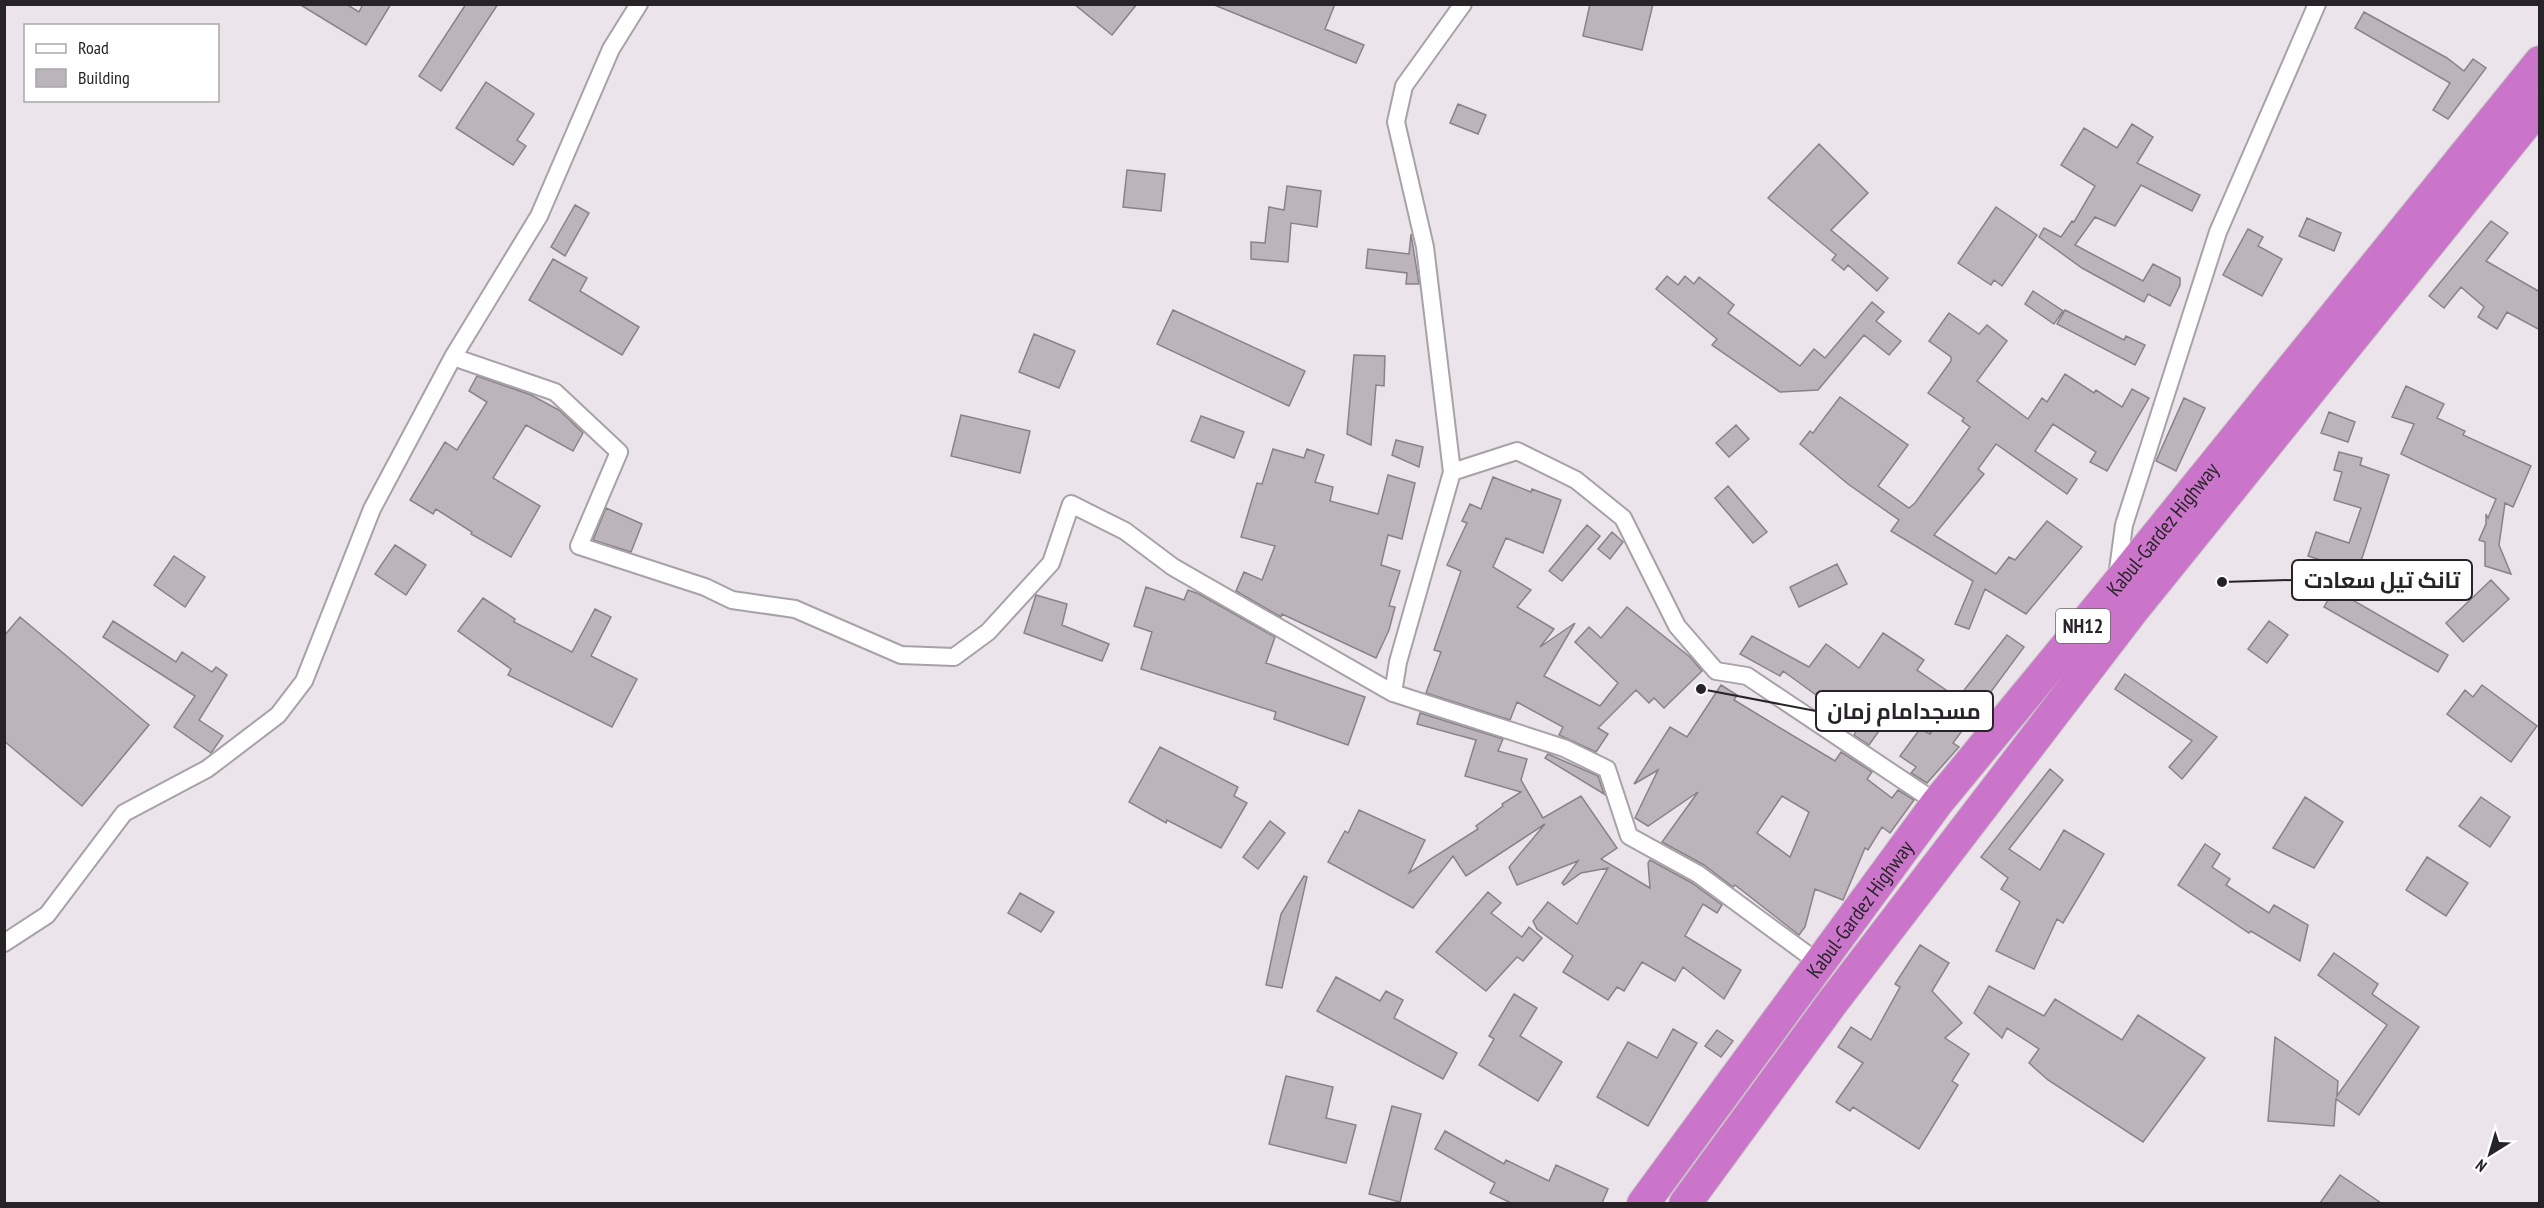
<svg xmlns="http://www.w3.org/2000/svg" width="2544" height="1208" viewBox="0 0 2544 1208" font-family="'PT Sans Narrow',Cairo,sans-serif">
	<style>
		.building { fill: #bbb4bb; stroke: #898289; stroke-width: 1.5; fill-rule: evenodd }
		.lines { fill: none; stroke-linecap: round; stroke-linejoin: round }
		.street-casing { stroke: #a8a1a7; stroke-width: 20 }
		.highway-casing { stroke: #c7c6c7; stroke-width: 34 }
		.street { stroke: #fff; stroke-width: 16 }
		.highway { stroke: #ca75c9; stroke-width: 32 }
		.labels { text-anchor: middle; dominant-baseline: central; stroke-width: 4.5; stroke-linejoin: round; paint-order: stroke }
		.shield { fill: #fff; stroke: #686668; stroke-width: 1.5 }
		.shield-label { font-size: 20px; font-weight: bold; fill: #272427 }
		.street-label { font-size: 21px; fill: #272427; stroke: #fff }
		.leader { fill: none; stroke: #272427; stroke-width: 2 }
		.callout-dot { fill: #272427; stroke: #fff; stroke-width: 2 }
		.callout { fill: #fff; stroke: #272427; stroke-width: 2 }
		.callout-label { font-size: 22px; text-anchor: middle; font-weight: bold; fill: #272427 }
	</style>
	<rect width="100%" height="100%" fill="#ece4eb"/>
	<path class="building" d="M299,4H346L359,12L363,4H391L366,45Z
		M466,4H498L441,91L419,76Z
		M1074,4H1137L1112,35Z
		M1212,4H1335L1325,29L1364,45L1356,63Z
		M1590,4H1653L1642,50L1583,36Z
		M2364,12L2447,58L2464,71L2473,59L2486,68L2448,119L2433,110L2450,83L2355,28Z
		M486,82L534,114L517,140L526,146L513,165L456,128Z
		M1458,104L1486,115L1478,134L1450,123Z
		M2132,124L2153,137L2137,163L2200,195L2192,211L2141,185L2115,226L2095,217L2075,245L2143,281L2153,264L2180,278V285L2170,306L2148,294L2144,302L2082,268L2039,237L2044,228L2061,237L2072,221L2074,222L2095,186L2061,165L2084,128L2117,148Z
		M1819,144L1868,193L1831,230L1888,278L1877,291L1848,265L1844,270L1832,260L1836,255L1768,198Z
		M1127,170L1165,174L1161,211L1123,207Z
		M1287,186L1321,191L1317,227L1291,223L1288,262L1251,259V242L1265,243L1269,207L1284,210Z
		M575,205L589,213L565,256L551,247Z
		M1996,207L2037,235L2002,286L1994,280L1991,285L1958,263Z
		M2307,218L2341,233L2334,251L2299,236Z
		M2491,221L2508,233L2486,261L2540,292V330L2507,312L2497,329L2478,317L2484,307L2461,287L2444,308L2429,296Z
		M2248,229L2263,237L2258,246L2282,259L2262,296L2223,275Z
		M1411,234L1419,284H1406L1407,273L1366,268L1368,249L1409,254Z
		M553,259L587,278L580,291L639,327L622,355L529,300Z
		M1667,276L1678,285L1685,276L1694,284L1699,277L1734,305L1728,313L1800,366L1814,349L1825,358L1872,302L1884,312L1876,321L1901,341L1889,355L1864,335L1818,390L1780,392L1712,345L1717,339L1656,289Z
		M2033,291L2063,311L2054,324L2025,304Z
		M1173,310L1305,371L1289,406L1157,344Z
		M2065,310L2124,340L2126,336L2145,345L2135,365L2057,324Z
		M1949,313L1979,334L1987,325L2007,341L1977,381L2028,419L2042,398L2047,402L2065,374L2094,393L2096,390L2122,407L2132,389L2149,398L2107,471L2090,462L2096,452L2053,424L2035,451L2077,479L2067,494L1996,444L1978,469L1984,474L1934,535L1996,574L2009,557L2015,560L2047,521L2082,547L2026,614L1985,589L1969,629L1955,624L1973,581L1891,531L1899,520L1848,484L1800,444L1810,431L1813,433L1840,397L1908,445L1878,486L1909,508L1915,503L1970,427L1962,421L1964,418L1928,393L1951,361V357L1929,341Z
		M1034,334L1075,351L1059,388L1019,372Z
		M1354,355L1385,356L1384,386L1376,385L1371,445L1347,434Z
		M477,376L531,395L559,410L583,433L573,451L526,425L493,478L540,506L511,557L471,534L472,532L436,509L433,514L410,500L445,442L457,450L487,402L469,391Z
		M2406,386L2444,404L2437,418L2465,431L2463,435L2531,466L2513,507L2505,503L2499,545L2511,574L2485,566V542L2479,540L2486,524V514L2488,518L2496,499L2401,454L2414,424L2392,417Z
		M2184,398L2205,408L2176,471L2156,461Z
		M2329,412L2355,422L2348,442L2321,433Z
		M961,415L1030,431L1020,473L951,456Z
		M1201,416L1244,432L1234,458L1191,441Z
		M1736,425L1749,439L1729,457L1716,443Z
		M1396,440L1423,447L1419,467L1392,455Z
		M1273,449L1304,458L1307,449L1324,455L1315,482L1333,487L1330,501L1378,514L1388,475L1415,483L1402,539L1388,535L1381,565L1400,571L1389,606L1395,607L1389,630L1376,658L1282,614L1281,617L1236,591L1244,572L1262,580L1275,546L1241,537L1257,483L1262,484Z
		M2339,452L2362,458L2360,465L2389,475L2349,598L2448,655L2438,672L2324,607L2344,572L2340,570L2342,567L2308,556L2316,532L2349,543L2361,508L2334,500L2342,472L2334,470Z
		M1493,477L1531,492L1532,489L1561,500L1543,553L1506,538L1493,567L1531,590L1517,607L1554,629L1540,647L1575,623L1544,676L1600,706L1618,683L1575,642L1589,627L1601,638L1627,607L1690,657L1702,671L1664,708L1654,698L1649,703L1636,690L1598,728L1608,734L1596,752L1559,735L1563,727L1517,702L1510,720L1426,693L1441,652L1434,650L1461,571L1447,565L1467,523L1462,521L1470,504L1481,509Z
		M1728,486L1767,532L1753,543L1715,498Z
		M606,508L642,524L631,552L593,540Z
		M1587,525L1600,536L1562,581L1549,571Z
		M1612,532L1623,542L1610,559L1598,549Z
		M395,545L426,565L406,595L375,574Z
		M174,556L205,577L185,607L154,585Z
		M1837,564L1847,584L1799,607L1790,587Z
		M2491,580L2509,599L2463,642L2446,623Z
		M1146,587L1184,600L1188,590L1199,594L1275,637L1266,663L1365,697L1348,745L1274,719L1276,712L1141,669L1152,632L1134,626Z
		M1036,595L1067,604L1062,625L1109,644L1102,661L1024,633Z
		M483,598L515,619L514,622L572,652L595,609L611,617L591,656L637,679L612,727L508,675L511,669L458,631Z
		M20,617L149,725L82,806L4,741V636Z
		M113,621L176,662L182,652L212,672L216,667L227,675L199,720L223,736L211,753L174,727L195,696L103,637Z
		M2269,621L2288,635L2267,663L2248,649Z
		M1883,633L1924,660L1917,670L1946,690L1930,732L1896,707L1869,745L1854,735L1858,728L1844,717L1845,716L1783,671L1780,676L1740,654L1752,636L1809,667L1826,644L1859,668Z
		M2007,635L2024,647L1953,743L1959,747L1927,783L1911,773L1916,767L1900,756L1920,729L1930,734Z
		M2125,674L2217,737L2182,779L2169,767L2192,741L2115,689Z
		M1721,685L1737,695L1734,700L1835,761L1841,752L1872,772L1867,779L1892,798L1898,790L1914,800L1890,833L1882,827L1868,850L1865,848L1843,900L1815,889L1805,927L1799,935L1735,885L1733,887L1704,865L1662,842L1698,792L1648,826L1635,818L1658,770L1634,784L1670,727L1687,737ZM1782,796L1809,812L1790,857L1757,833Z
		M2482,685L2537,726L2511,762L2447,714L2465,690L2473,697Z
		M1420,713L1503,739L1498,751L1527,759L1521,780L1543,818L1581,796L1617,848L1601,859L1650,888L1648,863L1650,860L1692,883L1722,905L1717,913L1703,904L1685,936L1741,970L1724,999L1683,967L1675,981L1642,962L1624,991L1617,987L1608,1000L1563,972L1573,956L1537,929L1533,921L1548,902L1577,924L1608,868L1581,873L1564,885L1562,883L1578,861L1517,885L1509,867L1545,824L1466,876L1453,856L1413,908L1328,862L1345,831L1348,833L1359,810L1425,840L1409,873L1478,829L1476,826L1503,806L1502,804L1521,792L1465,776L1476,740L1417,724Z
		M1160,747L1238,787L1234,796L1247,803L1221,848L1167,820L1166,823L1129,802Z
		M1548,754L1598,776L1604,794L1545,758Z
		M2050,769L2063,780L2009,849L2040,870L2064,830L2104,854L2063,923L2057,919L2034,969L1996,951L2020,902L2001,889L2008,878L1981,857Z
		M2305,797L2343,822L2314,868L2273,848Z
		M2481,797L2510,817L2490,847L2459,826Z
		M1270,821L1285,833L1258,869L1243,857Z
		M2205,844L2220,854L2212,867L2230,879L2226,885L2269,913L2274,905L2308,925L2300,961L2251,931L2249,933L2178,885Z
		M2427,857L2468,883L2446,916L2406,890Z
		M1304,876L1307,877L1282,988L1266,985L1281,914Z
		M1488,892L1501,903L1491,913L1522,937L1529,927L1542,938L1523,961L1517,957L1486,991L1436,952Z
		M1020,893L1054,912L1041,932L1008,913Z
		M1920,945L1949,963L1932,991L1962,1023L1945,1038L1969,1054L1952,1081L1958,1085L1919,1149L1853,1107L1850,1111L1836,1102L1863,1063L1838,1047L1851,1027L1871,1040L1900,987L1895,984Z
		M2334,953L2378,984L2372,994L2419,1027L2359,1115L2336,1099L2334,1126L2268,1121L2275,1037L2338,1081L2337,1096L2387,1025L2318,975Z
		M1336,977L1380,1001L1386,991L1403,1000L1394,1018L1457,1053L1443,1079L1317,1011Z
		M1989,986L2044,1016L2055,999L2122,1040L2138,1015L2205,1058L2143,1142L2048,1080L2029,1063L2039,1049L2007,1028L2002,1038L1974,1013Z
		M1514,994L1537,1008L1520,1036L1562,1062L1538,1101L1479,1065L1494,1039L1489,1036Z
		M1673,1029L1697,1043L1648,1126L1597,1097L1628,1042L1657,1058Z
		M1717,1030L1733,1041L1721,1057L1705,1046Z
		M1286,1076L1333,1087L1326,1118L1356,1125L1346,1163L1269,1144Z
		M1392,1106L1421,1114L1400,1202L1369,1194Z
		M1445,1131L1504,1164L1506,1160L1549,1181L1556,1165L1608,1189L1602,1203H1511L1490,1193L1495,1183L1435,1149Z
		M2340,1175L2381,1203H2320Z"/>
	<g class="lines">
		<defs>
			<path id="street" d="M453,357L555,392L619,452L579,546L705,587L732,600L795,609L901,655L954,657L988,632L1051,563L1071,504L1125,531L1173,567L1393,693L1564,748L1607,769L1629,836L1698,874L1819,963
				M1452,472L1517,451L1576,480L1623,518L1677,626L1716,671L1747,676L1937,803
				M2117,577L2124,525L2218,232L2317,4
				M1393,693L1398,662L1452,472L1425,247L1396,122L1404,86L1463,4
				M4,943L47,915L124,813L207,769L278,715L304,681L372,509L453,357L539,216L611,49L639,4"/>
			<g id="highway">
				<path id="s1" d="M1643,1204L1937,803L2115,587L2540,62"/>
				<path d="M1685,1204L1832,1003L2133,610L2540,106"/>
			</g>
		</defs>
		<use href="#street" class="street-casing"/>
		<use href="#highway" class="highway-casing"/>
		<use href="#street" class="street"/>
		<use href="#highway" class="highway"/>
	</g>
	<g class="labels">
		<rect class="shield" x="2056" y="609" width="54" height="34" rx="4.5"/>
		<g class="shield-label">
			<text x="2083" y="626">NH12</text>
		</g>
		<g class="street-label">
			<text stroke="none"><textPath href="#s1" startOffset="852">Kabul-Gardez Highway</textPath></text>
			<text stroke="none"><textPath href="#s1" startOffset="366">Kabul-Gardez Highway</textPath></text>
		</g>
	</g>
	<path class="leader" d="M2222 582L2292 580M1701 689L1816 711"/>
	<g class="callout-dot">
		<circle cx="2222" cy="582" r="6"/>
		<circle cx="1701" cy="689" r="6"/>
	</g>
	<g class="callout">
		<rect x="2292" y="560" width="180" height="40" rx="6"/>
		<rect x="1816" y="691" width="177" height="40" rx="6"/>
	</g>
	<g class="callout-label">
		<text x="2382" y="588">تانک تیل سعادت</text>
		<text x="1904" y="719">مسجدامام زمان</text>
	</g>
	<rect width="2544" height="1208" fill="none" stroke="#272427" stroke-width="12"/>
	<rect x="24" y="24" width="195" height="78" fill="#ffffff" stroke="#a9a7a9" stroke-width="1.5"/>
	<rect x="36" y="44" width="30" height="9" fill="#ffffff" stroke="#a9a7a9" stroke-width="1.5"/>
	<text x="78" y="54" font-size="18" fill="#272427">Road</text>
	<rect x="36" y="69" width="30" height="18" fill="#bbb4bb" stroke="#a9a7a9" stroke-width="1.5"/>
	<text x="78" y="84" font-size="18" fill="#272427">Building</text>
	<g transform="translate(2490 1154) rotate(217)" stroke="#ffffff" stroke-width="4.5" paint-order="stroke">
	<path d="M0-4.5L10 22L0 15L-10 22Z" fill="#272427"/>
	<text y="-9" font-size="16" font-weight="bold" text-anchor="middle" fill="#272427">N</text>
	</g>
</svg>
